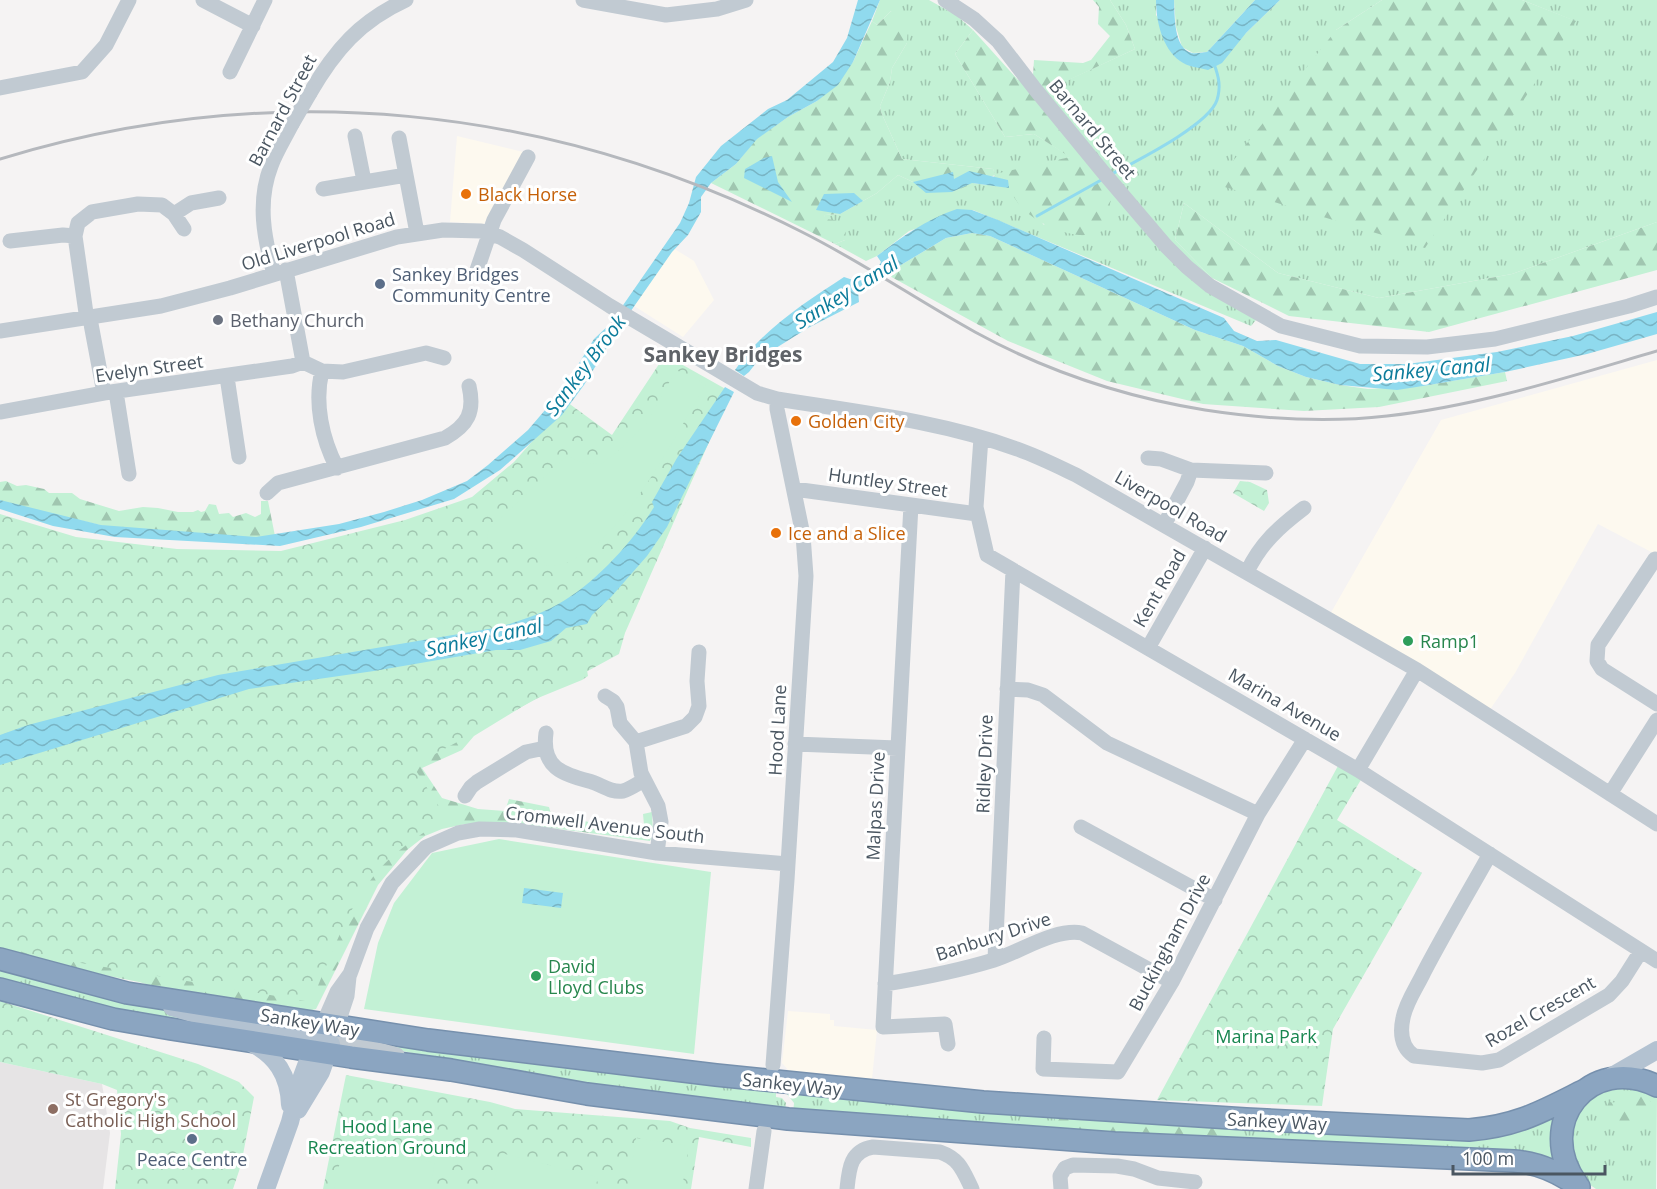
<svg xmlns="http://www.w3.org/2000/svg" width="1657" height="1189" viewBox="0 0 1657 1189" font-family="'Open Sans',sans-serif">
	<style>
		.commercial { fill: #fdf9ef }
		.education { fill: #e6e4e5 }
		.grass { fill: url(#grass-tufts) }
		.forest { fill: url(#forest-firs) }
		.park { fill: url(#park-crowns) }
		.pitch { fill: #c3f1d5 }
		.water { fill: url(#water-waves) }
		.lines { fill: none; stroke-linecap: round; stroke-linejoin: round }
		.stream { stroke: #90daee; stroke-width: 3 }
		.canal { stroke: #90daee; stroke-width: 10 }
		.highway-casing { stroke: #7690ad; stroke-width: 24 }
		.minor { stroke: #c1cad2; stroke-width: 15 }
		.major { stroke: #b3c2d1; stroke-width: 18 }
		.highway { stroke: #8ba5c1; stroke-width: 21 }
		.rail { stroke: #b5b8bd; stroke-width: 3 }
		.minor-bridge { stroke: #c1cad2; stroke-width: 15 }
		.food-dot { fill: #e8710a; stroke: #fff; stroke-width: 2 }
		.service-dot { fill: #5c6f8a; stroke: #fff; stroke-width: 2 }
		.worship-dot { fill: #6b7280; stroke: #fff; stroke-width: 2 }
		.leisure-dot { fill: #2e9e5b; stroke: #fff; stroke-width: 2 }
		.education-dot { fill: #8d6e63; stroke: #fff; stroke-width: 2 }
		.labels { text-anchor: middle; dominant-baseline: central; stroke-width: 6; stroke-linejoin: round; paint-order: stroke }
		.street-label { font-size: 18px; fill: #4a5661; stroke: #fff }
		.food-label { font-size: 18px; fill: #c56008; stroke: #fff; text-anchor: start }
		.service-label { font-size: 18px; fill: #4e5e75; stroke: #fff; text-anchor: start }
		.worship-label { font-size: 18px; fill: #5b616d; stroke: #fff; text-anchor: start }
		.leisure-label { font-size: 18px; fill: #27864d; stroke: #fff; text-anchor: start }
		.park-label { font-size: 18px; fill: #17864f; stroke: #fff }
		.education-label { font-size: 18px; fill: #785e54; stroke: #fff; text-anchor: start }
		.water-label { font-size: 20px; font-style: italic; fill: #0c7c9b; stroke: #fff }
		.quarter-label { font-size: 21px; font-weight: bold; fill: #5f6368; stroke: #fff }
	</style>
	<defs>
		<pattern id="grass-tufts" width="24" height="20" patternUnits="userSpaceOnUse" patternTransform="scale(1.5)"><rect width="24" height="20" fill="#c3f1d5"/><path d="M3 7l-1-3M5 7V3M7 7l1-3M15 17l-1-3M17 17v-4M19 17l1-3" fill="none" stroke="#a0c6b0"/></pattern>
		<pattern id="forest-firs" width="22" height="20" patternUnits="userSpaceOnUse" patternTransform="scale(1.5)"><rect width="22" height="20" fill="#c3f1d5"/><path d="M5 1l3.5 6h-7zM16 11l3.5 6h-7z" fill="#a0c6b0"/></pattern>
		<pattern id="park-crowns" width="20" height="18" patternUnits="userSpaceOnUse" patternTransform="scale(1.5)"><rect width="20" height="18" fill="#c3f1d5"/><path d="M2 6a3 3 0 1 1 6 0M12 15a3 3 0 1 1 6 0" fill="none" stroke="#a0c6b0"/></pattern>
		<pattern id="water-waves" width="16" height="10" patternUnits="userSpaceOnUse" patternTransform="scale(1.5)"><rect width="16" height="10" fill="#90daee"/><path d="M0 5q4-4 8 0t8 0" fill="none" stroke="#78b4c4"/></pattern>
	</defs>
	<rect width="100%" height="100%" fill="#f5f3f3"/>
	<path class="commercial" d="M457,136L523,152L484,224L450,222Z
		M673,248L694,261L714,300L683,337L631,304Z
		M1657,360V555L1598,524L1515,673L1489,711L1329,616L1441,420Z
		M788,1011L830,1014V1020H834V1026L877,1030L872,1079L789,1071L782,1063Z"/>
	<path class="education" d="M0,1062L102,1084L110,1133L103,1189H0Z"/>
	<path class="grass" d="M880,0H929L956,15L973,30L955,54L1005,137L1034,134L1071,157L996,175L1008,180L1044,225L1092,130L1055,86L1135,49L1126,25L1110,0H1156V15L1189,65L1246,33L1280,0H1382L1336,30L1575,21L1522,0H1657V222L1512,274L1379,298L1278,273L1184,203L1175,240L1212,278L1211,286L1260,315L1251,326L973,210L909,231L877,256L866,261L835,244L845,240L823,219L825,215L840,214L877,193L898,175L913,182L952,192L972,183L988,185L995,175L993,169L902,159L881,112L880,106L890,82L892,68L907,43L891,11L877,25L872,21Z
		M1174,0H1255L1207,52L1193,53L1182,47L1176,27Z
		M0,965L214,1024L154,1021L0,985Z
		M351,1040L776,1090V1097L782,1098L786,1103L785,1113L501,1072Z
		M1620,1084L1657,1093L1656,1189H1596L1586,1182L1569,1150L1575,1115L1585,1101L1601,1089Z
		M788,1090L1449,1135L1556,1111L1558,1164L793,1113L794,1103L787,1094Z"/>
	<path class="forest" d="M1093,0H1110L1126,25L1135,49L1056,86L1115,156L1107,230C1099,232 1088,236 1079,235C1049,231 1014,212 1007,180L995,175L952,192L926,193L913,182L898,175L877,193L840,214L825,215L824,219L835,220L846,231L845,240L835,244L711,183L736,164L756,139L788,117L817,101L853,62L872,21L877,25L891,11L908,21L907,43L892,68L890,82L880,106L881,112L902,159L993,169L995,174L1070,157L1034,134L1005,137L955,54L973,30L1018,80L1033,75L1034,60L1083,63L1091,60L1110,36L1098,24L1099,7Z
		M1382,0H1522L1576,21L1425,248L1215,184L1336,30Z
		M1184,203L1278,273L1379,298L1512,274L1657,222V270L1429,332L1289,316L1212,278L1175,240Z
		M972,233L990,236L1195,330L1243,346L1278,366L1306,377L1340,385L1368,389L1423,386L1505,372L1507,381L1379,407L1304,411L1203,404L1107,381L1008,341L886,274L946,238Z
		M6,481L17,486L26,485L44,489L49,493H72L80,499L119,511L143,507L158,508L178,512H193L198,510L201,512L205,511L209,504L216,505L219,514L229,513L233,517L246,513L255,517L261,514V501H268L275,536L254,539L219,540L216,535L204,538L122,530L0,502V482Z
		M587,670L588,676L582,680L533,700L474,736L462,750L422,768L442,798L478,809L505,811L509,799L549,807L551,814L636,832L644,825L643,814L652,812L653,834L650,841L545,827L465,824L442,829L425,836L407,850L378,885L316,1009L304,1012L180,994L139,982L59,966L0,951V842L384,779Z
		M1641,1096C1655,1101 1656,1107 1650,1120L1637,1124V1128L1629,1133C1615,1125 1599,1122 1609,1102L1631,1104L1634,1103L1637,1097Z
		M1059,1113L1237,1124L1240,1129L1238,1139L1053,1135L1055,1117Z"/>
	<path class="park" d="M665,355L731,392L625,633L619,654L413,766L447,819C424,831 395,851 378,871C347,906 330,960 311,1002L28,954L0,944V514L76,537L177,549L281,551L405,520L472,497L514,462L567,402L612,435Z
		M1240,481L1250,482L1267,490L1269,503L1264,511L1233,493Z
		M1339,764L1362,778L1337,820L1422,873L1333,1029L1322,1106L1157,1100Z
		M0,1001L198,1064L239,1082L254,1097L241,1165L233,1189H115L121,1134L117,1090L102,1084L0,1062Z
		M346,1075L490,1102L515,1109L670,1121L690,1128L751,1138V1147L699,1137L691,1189H323Z"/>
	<path class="pitch" d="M676,370L706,384C674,437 624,542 564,564C558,566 551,565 545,566C539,535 514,545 491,542L487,537L489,529L567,456L586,464L602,463L616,453L646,424Z
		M499,839L711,872L694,1054L364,1009L378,943L394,903L432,853Z
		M636,1138L684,1145L688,1150L682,1189H628Z
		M344,1143L435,1163L429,1189H334Z
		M501,1153L598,1177L595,1189H492Z"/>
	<path class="water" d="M858,0H880L853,62L838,85L817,101L788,117L757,139L736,164L711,183L701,197V212L688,235L672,252L619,328L584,385L562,415L500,470L454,499L361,527L280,546L115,537L53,526L0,509V500L101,525L256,537L339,524L384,512L422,500L467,481L488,465L528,430L563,389L594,339L610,324L680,223L689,203L696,177L721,146L768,109L787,100L833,62L847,38Z
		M1156,0H1174C1175,15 1173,48 1192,53C1196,54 1203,52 1207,52L1255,0H1280L1246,33L1222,63L1208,70C1200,68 1188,67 1180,61C1162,48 1156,21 1156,0Z
		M772,156L778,182L792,202L744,178L745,169L764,158Z
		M969,171L1008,180L1009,188L972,183L952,192L926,193L913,182L953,172L954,179Z
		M854,193L863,201L840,214L816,210L824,194Z
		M957,209L972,210L998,220L1224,318L1234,331L1257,341L1276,340L1360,364H1407L1497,352L1573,336L1657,312V334L1587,354L1505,372L1423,386L1397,390L1340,385L1306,377L1278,366L1243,346L1195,330L990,236L972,233L946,238L886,274L877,269L881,262L877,256C903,236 925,220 957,209Z
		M844,277L856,281L862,277L871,283L858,291L859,302L808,328L760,358L749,372L744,376L735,370C763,329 803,304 844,277Z
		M725,387L734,392L667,527L647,556L611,597L592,615L587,624L566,628L551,641L520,650H496L374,671L249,689L0,765V735L28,725L218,675L500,627C522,620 545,613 565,600C598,580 634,540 654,507L652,502L677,458Z
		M524,888L563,893L561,908L522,903Z"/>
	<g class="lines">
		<path class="stream" d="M1112,174C1136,161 1209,125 1217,100C1221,87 1219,77 1214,64
			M1037,216L1103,179"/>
		<path class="canal" d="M854,287L892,264"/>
		<defs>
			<path id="highway" d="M0,959L127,993L428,1040L716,1075L983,1102L1246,1119L1469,1130C1518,1126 1543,1111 1585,1090
				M0,989L113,1019L171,1029L351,1057L451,1070L587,1094L788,1119L1114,1143L1514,1161C1539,1163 1559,1172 1579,1187
				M1577,1184C1533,1123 1590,1053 1657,1086"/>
		</defs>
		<use href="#highway" class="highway-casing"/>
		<path class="minor" d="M203,0L253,26
			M583,0L666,15L717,9L746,0
			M945,0L974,19L998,41L1035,89L1103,172L1166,246L1187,267L1210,286L1281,326L1360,346L1427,347L1495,339L1629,306L1657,297
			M230,72L265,0
			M0,88L82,72L106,45L129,0
			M310,93C335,50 360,21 406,0
			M355,136L364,181
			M399,138L417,233
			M323,189L406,175
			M174,214L191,203L219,198
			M75,236L78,223L92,212L138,204L162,205L174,214L184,229
			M10,241L63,235L75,236L86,313L91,324L104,393
			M286,270L303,362
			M476,273L494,220L528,157
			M274,274C264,238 257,202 271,166C276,152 285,138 292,124
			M0,331L161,306L230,288L397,237L443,230L481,231L500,237L523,250L610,306L757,393L777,399C858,412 940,421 1017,449C1037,456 1057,466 1076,475L1417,670L1657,824
			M303,362L322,371L343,372L426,353L444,358
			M322,371C314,403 322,439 337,468
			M227,377L239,457
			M116,392L129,474
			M0,412L104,393L292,366L303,362
			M981,438L976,507L987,555L1358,770L1657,961
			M1148,458L1161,459L1191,470L1266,473
			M794,489L977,514
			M267,493L278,483L445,438C468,425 475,412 469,386
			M911,505L883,1027L945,1024L948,1044
			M1164,525L1187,482L1191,470
			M1655,559L1598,645L1597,661L1602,669L1657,704
			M1247,572C1261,543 1279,527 1304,508
			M1148,648L1205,548
			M1007,689L1028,690L1043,695L1107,743L1258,814
			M605,696L613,701L617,707L620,723L636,742L641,773L658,806L661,822L657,853
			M546,733C541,769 564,774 592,782C602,785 611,793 623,791C630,789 637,784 644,780
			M636,742L686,726L695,717L699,706L697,681L699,652
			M795,744L897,748
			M1358,770L1417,670
			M1610,794L1657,720
			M465,796L471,787L477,782L526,752L545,748
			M1081,827L1215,900
			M1490,854C1468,893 1445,932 1424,972C1417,987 1406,1002 1403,1018C1400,1032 1401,1047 1414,1056L1482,1063L1499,1060L1609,995L1622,981L1641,951
			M995,959L1013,570
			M885,984C922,978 958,971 994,960C1020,952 1055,928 1082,933L1172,982
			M337,1026L347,996L349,977
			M1044,1038L1043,1069L1118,1072L1172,982L1258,814L1305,739
			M397,1055L334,1038L325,1032L323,1024L337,992L350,974L367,928L392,883L426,847L458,833L480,829L517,830L657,853L788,864
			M773,1065L787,880L806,576L803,535L777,409V399
			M756,1189L764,1131
			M847,1189C849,1169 850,1151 873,1147L940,1152C960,1159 963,1171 972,1189
			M1061,1189L1060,1176L1065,1168L1073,1165L1117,1166L1134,1169L1158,1178L1195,1182"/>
		<path class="major" d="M172,1007L196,1014L317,1037L326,1045L328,1053
			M249,1042C276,1055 289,1075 290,1105
			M1605,1080L1657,1050
			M298,1110L321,1072L331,1044
			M266,1189L290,1122L300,1082L316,1039"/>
		<use href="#highway" class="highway"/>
		<path class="rail" d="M0,159C272,76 549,104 802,232C862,262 917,300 975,332C1046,371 1125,397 1205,410C1264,419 1327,423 1387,416C1479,406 1568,377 1657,351"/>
		<path class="minor-bridge" d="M292,124L310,93"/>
	</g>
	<g class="food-dot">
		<circle cx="466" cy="194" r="6"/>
		<circle cx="796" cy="421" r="6"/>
		<circle cx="776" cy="533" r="6"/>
	</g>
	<g class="service-dot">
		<circle cx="380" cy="284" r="6"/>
		<circle cx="192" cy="1139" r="6"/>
	</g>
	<circle class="worship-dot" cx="218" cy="320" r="6"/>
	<g class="leisure-dot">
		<circle cx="1408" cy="641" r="6"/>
		<circle cx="536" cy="976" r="6"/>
	</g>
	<circle class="education-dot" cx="53" cy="1109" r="6"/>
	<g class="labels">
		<g class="street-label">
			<text transform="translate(282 110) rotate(-62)">Barnard Street</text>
			<text transform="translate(1093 129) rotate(50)">Barnard Street</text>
			<text transform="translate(318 241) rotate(-17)">Old Liverpool Road</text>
			<text transform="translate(149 368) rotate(-8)">Evelyn Street</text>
			<text transform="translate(888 482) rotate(8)">Huntley Street</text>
			<text transform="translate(1171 506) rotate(30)">Liverpool Road</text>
			<text transform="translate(1159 588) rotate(-60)">Kent Road</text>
			<text transform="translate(1285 704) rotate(30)">Marina Avenue</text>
			<text transform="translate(777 730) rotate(-87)">Hood Lane</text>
			<text transform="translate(984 764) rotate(-88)">Ridley Drive</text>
			<text transform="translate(875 806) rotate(-87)">Malpas Drive</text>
			<text transform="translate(605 824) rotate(7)">Cromwell Avenue South</text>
			<text transform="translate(993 936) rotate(-18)">Banbury Drive</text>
			<text transform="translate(1169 942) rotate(-62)">Buckingham Drive</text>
			<text transform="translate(1540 1011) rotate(-30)">Rozel Crescent</text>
			<text transform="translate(310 1022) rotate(9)">Sankey Way</text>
			<text transform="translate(792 1084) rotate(6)">Sankey Way</text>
			<text transform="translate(1277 1121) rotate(3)">Sankey Way</text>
		</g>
		<g class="food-label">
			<text x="478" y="194">Black Horse</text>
			<text x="808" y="421">Golden City</text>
			<text x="788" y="533">Ice and a Slice</text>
		</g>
		<g class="service-label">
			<text x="392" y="274">Sankey Bridges<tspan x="392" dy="21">Community Centre</tspan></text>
			<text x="192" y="1159" text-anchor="middle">Peace Centre</text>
		</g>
		<g class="worship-label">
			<text x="230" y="320">Bethany Church</text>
		</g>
		<g class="leisure-label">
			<text x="1420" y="641">Ramp1</text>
			<text x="548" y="966">David<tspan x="548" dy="21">Lloyd Clubs</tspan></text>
		</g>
		<g class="park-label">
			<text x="1266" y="1036">Marina Park</text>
			<text x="387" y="1126">Hood Lane<tspan x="387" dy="21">Recreation Ground</tspan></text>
		</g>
		<g class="education-label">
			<text x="65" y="1099">St Gregory's<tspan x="65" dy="21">Catholic High School</tspan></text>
		</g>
		<g class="water-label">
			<text transform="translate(846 292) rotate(-32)">Sankey Canal</text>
			<text transform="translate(585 365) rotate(-53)">Sankey Brook</text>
			<text transform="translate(1431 369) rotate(-5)">Sankey Canal</text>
			<text transform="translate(484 637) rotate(-12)">Sankey Canal</text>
		</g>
		<g class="quarter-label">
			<text x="723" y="354">Sankey Bridges</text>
		</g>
	</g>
	<path d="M1453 1165v9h152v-9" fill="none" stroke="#4a5661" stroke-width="3"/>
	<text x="1462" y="1165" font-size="18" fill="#4a5661" stroke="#ffffff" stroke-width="4.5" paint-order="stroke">100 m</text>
</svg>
